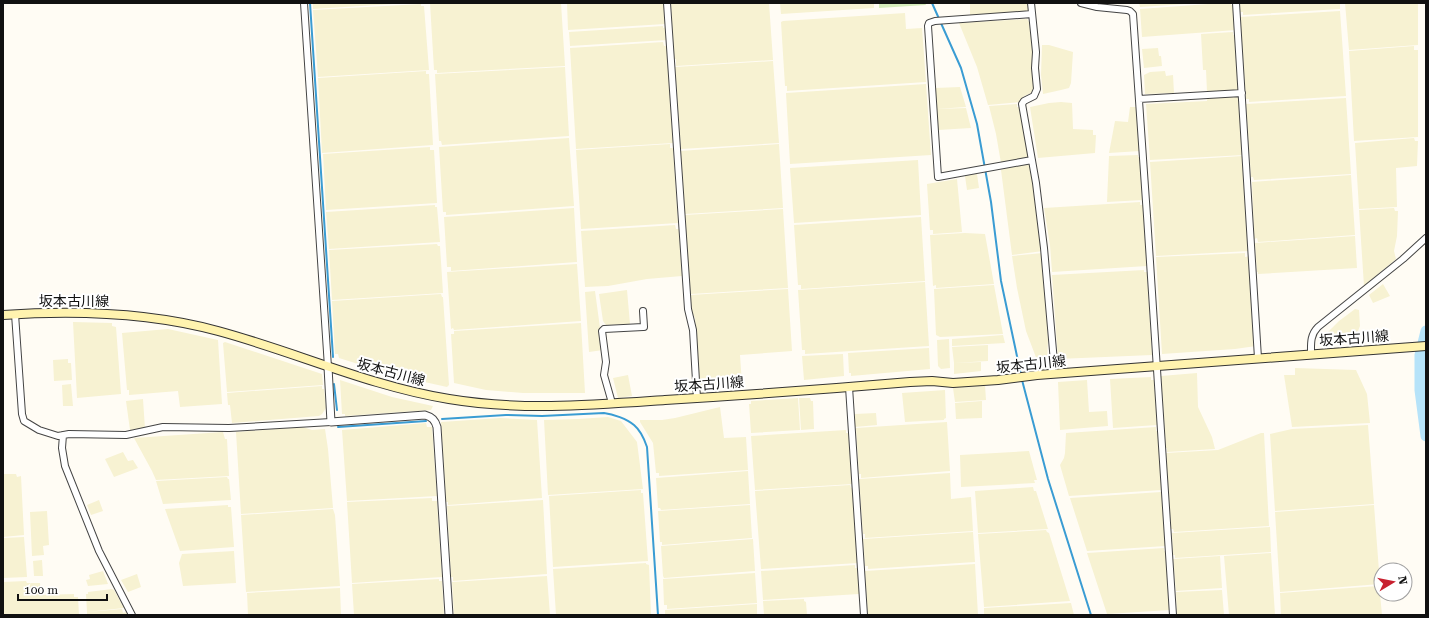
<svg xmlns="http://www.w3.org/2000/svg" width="1429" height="618" viewBox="0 0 1429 618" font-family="'Roboto Serif','Noto Sans JP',serif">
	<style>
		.farmland { fill: #f7f2d2 }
		.green { fill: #d6ecbb }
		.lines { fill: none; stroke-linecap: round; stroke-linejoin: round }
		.stream { stroke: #3a9cd3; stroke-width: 2 }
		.river { stroke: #b6e3f9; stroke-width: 11 }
		.minor-casing { stroke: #444; stroke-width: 8 }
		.tertiary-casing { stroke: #444; stroke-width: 9 }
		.secondary-casing { stroke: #333; stroke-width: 10 }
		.minor { stroke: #fff; stroke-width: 6 }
		.tertiary { stroke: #fff; stroke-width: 7 }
		.secondary { stroke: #fff3af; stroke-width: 8 }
		.labels { text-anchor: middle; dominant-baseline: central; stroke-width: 4; stroke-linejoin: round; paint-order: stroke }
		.street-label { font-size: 14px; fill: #111; stroke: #fff }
	</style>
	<rect width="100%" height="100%" fill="#fffcf4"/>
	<path class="farmland" d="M313,3H409L313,9Z
		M430,3H561L565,66L437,73V70H434Z
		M567,3H664L665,24L568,30Z
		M671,3H769L773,60L676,66V59H674Z
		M780,3H874V8L781,14Z
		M970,3H1029V11L970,16Z
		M1139,3H1200L1140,7Z
		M1222,3H1231V5H1234L1236,30L1142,37L1140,9Z
		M1239,3H1340V9L1243,15V12H1240Z
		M1345,3H1418V45L1349,50Z
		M421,4V6H424L429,70L318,77L313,10Z
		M1340,11L1346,96L1249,102V99H1246L1240,17Z
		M905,13L906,29L922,28L926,82L787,91V86H785L781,22L783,21Z
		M1027,19L1029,22L1033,53L1032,70L1034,89L1031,93L1024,96L1020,102L988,105L977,67L959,23Z
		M663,26V28L666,27L667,40L570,46L569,32Z
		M1233,32V35H1236L1240,90L1207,92L1206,70H1203L1201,34Z
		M663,42L664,46H667L673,143L576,149L570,48Z
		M1042,45H1049L1073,52L1071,83L1069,88L1061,90L1043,94L1041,75Z
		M1414,46V50H1418V137L1354,141L1349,51Z
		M1158,48L1159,56H1161L1162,66L1144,68L1142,49Z
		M773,61L779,143L681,149L675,67Z
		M565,67L569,136L442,145L441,141H439L435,74Z
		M426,71V74H429L433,145L322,153L318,78Z
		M1165,71L1166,76L1173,75L1174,93L1145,94L1144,75L1150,72Z
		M926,84L931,155L790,164L786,93Z
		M960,87L966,107L936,109L935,88Z
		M1237,95L1238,98H1240L1244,155L1150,160L1146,104L1207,101V97Z
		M1346,98L1351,174L1254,180L1253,177H1251L1246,104Z
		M1061,102L1072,103L1073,129L1093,130V135H1096L1095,153L1038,158L1030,107L1049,103Z
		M1017,104V107H1021L1030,159L1001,163L996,134L989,106Z
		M1130,107H1136L1138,116L1140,151L1109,153L1115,121L1128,122Z
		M966,108L971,128L938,130L936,109Z
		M569,138L574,206L446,215V212H443L439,147Z
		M1414,138L1415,141H1418L1417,166L1396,168L1397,207L1359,209L1355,143Z
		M670,144V148H673L678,223L581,229L576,150Z
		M779,144L783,208L685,214L680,151Z
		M430,147V150H434L437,203L326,210L323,154Z
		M1138,155V157H1140L1143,200L1107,202L1109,156Z
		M1242,156V160H1244L1249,251L1156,256L1150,162Z
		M918,160L921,215L794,223L790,168Z
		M1029,165L1031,168L1035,187L1033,190L1034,195L1036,198L1043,251L1012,255L1001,170L1014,166Z
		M977,174L979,188L967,190L965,176Z
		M1351,175L1355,235L1258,242L1257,238L1254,239L1252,182Z
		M957,179L962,232L933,234V230H930L927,184Z
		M1140,202V205H1143L1147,266L1052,272L1050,245L1044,208Z
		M435,205V207H437L440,242L329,249L326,212Z
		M574,208L577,262L451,271V267H447L444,217Z
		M1394,208L1395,211H1398L1397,236L1394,251L1396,259L1364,286L1359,210Z
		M783,209L788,288L691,294V292H690L685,215Z
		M921,217L925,281L801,289V285H798L794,225Z
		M675,225L676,229H679L682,276L647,279L608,286L585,287L581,231Z
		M965,233L985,234L994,284L936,288V285L933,286L930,235Z
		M1355,236L1357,268L1258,274V272H1257L1255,243Z
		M437,244L438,246H440L443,293L332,300L329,250Z
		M1043,253L1048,340L1047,360H1037L1026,331L1017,288L1012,256Z
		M1245,253V257L1250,256L1256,346L1235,349L1162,354L1156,257Z
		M577,264L581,321L454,330L453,328L451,329L447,272Z
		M1144,270V272H1147L1152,355L1058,359L1052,275Z
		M925,282L929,346L805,354V350H802L798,290Z
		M1383,284L1390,296L1373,303L1369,295Z
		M994,285L1003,334L940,337L936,335L934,289Z
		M788,289L792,351L740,355L742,384L702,387L701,385H699L695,318L691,311L690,295Z
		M627,290L630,324L606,325L603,321L599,294Z
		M595,291L603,350L589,352L585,292Z
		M441,294L442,297H443L449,385L447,387L393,375L339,358L338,354H335L332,301Z
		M1355,309L1359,310L1360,326L1358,331L1353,334L1324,339L1326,334L1339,321Z
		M73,322L112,323V326L116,327L121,394L77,398Z
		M581,323L585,393H523L486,390L454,383L451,334H454V331Z
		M168,329L218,340L222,404L180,407L178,391L129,395V390H127L122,333Z
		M1003,335L1005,343L952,346V339Z
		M949,339L950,368L941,369L938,366L937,340Z
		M225,342L322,374L323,385L227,392L223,343Z
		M988,345V361L954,363L952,347Z
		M929,348L930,369L851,376V373H849L848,353Z
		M843,354L844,376L804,380L802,356Z
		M68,359V363H71L72,380L54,381L53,360Z
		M981,362V371L954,374V363Z
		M1295,368L1356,370L1367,394L1370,423L1292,427L1284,375H1295Z
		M1197,373L1198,407L1212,437L1215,449L1167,452V448H1166L1161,376Z
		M628,375L632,396L618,398L613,378Z
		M1151,377V380H1154L1157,425L1113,428L1110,379Z
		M340,380L392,397L433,406L431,410L345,416V414H342Z
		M1087,380L1089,412L1107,411L1108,426L1060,430L1058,382Z
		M71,384L73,406H63L62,385Z
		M985,385L986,400L955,402L953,388L955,386Z
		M322,386V389H324L326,408L322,414L319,416L232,423L230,405H228L227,393Z
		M945,390L946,418L944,419V420L905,422L902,393Z
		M798,398L800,430L751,433L749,404H751V401Z
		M799,398H810L811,401H813L814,429L801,430Z
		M143,399L145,429L130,430L126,401Z
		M982,401V418L956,419L955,403Z
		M720,407L724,438L746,437L748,470L659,476V473H656L653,443L640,422V420H662L675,418Z
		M876,413L877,425L855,427V414Z
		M608,417L621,421L637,442L643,489L548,495L544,420L578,419Z
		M500,418L537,420L542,498L448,505V502H446L441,422Z
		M947,422L950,471L861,478V474H859L856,428Z
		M426,423L427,427H432L437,496L347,501L342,430Z
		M1368,425L1374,504L1275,511L1270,434L1292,429Z
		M303,427L312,430L325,429L328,449L333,508L241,514L236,432Z
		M1156,427V431H1158L1162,490L1069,496L1060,465L1064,458L1065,453L1066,433Z
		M846,430V433H850L853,484L755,490L751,436Z
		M223,432L225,439H227L229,476L156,480L152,471L134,438Z
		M1261,433H1264L1269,526L1174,532L1173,529H1171L1166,453L1218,450Z
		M1029,451L1037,480H1034L1035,483L961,487L960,455Z
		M123,452L128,461L133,460L138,468L114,477L105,459Z
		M748,471L750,504L661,510L660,508H658L656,478Z
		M950,473L951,499L971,497L973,531L865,538V534H863L859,479Z
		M3,474H16L17,477L21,476L24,535L3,537Z
		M227,477L228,479H229L231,500L163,504L156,481Z
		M850,485L851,488H853L858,563L761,569L755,491Z
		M1033,487L1034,491H1036L1048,529L978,533L975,491Z
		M641,490V493H643L648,561L553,567L549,496Z
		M1161,492L1162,496L1166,546L1087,551L1070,498Z
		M432,498V501H437L442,577L352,583L347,502Z
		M99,500L103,511L91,515L87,505Z
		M543,500L547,574L453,581V577H451L447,506Z
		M228,505V507H231L234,547L180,551L165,509Z
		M750,505L752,538L662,545V542H660L658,511Z
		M1374,505L1380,584L1280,592L1275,512Z
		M333,509L335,515L340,586L246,592L241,515Z
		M47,511L49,545L43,546L44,555L32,556L30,512Z
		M1270,527L1271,552L1175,558V555H1173L1172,533Z
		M1046,530L1047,532L1049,533L1070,601L984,607L978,534Z
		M973,532L975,562L868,569V566H865L863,539Z
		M24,537L27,577L3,578V538Z
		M753,539L755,571L664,578L663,576L661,546Z
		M1164,548V551H1166L1170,610L1107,614L1087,553Z
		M234,551L236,583L183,586L179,563L182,554Z
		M1271,553L1275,615H1229L1224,556Z
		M1220,556L1222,588L1176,591L1173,559Z
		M42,560L43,576H34L33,561Z
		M646,563V564L649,565L651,615H556L553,569Z
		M975,564L978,615H868L865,571Z
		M855,565V568H858L859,594L763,600L761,571Z
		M103,571L108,584L88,586L86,580L90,579L89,575Z
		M755,573L757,603L667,609V605H664L663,579Z
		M137,574L141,587L128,592L121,580Z
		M547,576L550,615H454L452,582Z
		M439,579V581H442L444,615H354L352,584Z
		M26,581L27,583H40L41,595L74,594V597H78L79,615H3V582Z
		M1378,586L1380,594L1382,615H1281L1280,593Z
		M340,588L341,615H248L247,593Z
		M112,589L114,590L124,608L87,612L86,594H88V592Z
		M1222,590L1224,615H1177L1176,592Z
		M804,599V601L806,602L807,615H764L763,601Z
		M1071,603L1074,615H984V608Z
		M757,604V615H665V610Z
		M122,609L123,613L126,612L128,615H87V612Z"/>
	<path class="green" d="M879,3H925L926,5L879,8Z"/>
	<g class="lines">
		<path class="stream" d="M310,3L333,357
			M932,3L961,68L977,124L991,202L1001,281L1021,375
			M1022,380L1048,479L1091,615
			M334,384L337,410
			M442,419L506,415L542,416L604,413C613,414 627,419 634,425C640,430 645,441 647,447L658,615
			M338,427L426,421"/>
		<path class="river" d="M1426,331L1420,355V390L1426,436"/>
		<defs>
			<path id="minor" d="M304,3L328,367
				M667,3L688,309L693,330L697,398
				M1031,3L1036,52L1035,68L1037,89L1034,96L1024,101L1022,104L1036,183L1044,248L1054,362L1051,374
				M1081,3L1097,7L1127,10L1130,11L1133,14L1147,216L1173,615
				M1236,3L1258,358
				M1032,14L935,21L929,23L928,26L938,177L1032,160
				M1139,99L1242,93
				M15,314L22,414L24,421L39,430L58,436L69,434L126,435L163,427L229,428L331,422
				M1311,354C1311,344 1310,335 1318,327L1403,259L1426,238
				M849,387L864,615
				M612,403L604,375L606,362L602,331L604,329L643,327H644L643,311
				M63,435L62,448L65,466L99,551L132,615"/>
			<path id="tertiary" d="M328,367L331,422L425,415C432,417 435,420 437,427L449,615"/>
			<path id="secondary" d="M3,315C75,310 148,312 218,331C296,352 369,386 449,399C521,411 593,405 665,400C747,395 828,389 910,382L932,381L953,383L998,380L1037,375L1426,346"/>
		</defs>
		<use href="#minor" class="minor-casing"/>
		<use href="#tertiary" class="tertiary-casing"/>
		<use href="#secondary" class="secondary-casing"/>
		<use href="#minor" class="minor"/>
		<use href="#tertiary" class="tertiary"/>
		<use href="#secondary" class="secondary"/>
	</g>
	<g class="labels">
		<g class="street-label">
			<text x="74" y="301">坂本古川線</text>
			<text transform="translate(1354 338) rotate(-4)">坂本古川線</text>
			<text transform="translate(1031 364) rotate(-6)">坂本古川線</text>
			<text transform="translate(391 372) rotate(15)">坂本古川線</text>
			<text transform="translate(709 384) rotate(-4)">坂本古川線</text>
		</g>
	</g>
	<rect width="1429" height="618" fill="none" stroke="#111111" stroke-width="8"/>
	<g transform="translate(1393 582) rotate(80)"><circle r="19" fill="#ffffff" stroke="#a0a0a0"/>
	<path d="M0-3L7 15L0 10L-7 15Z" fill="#c82130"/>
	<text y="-6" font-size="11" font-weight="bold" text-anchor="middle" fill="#111111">N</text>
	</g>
	<path d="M18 594v6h89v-6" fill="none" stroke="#111111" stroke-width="2"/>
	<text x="24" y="594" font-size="12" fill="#111111" stroke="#ffffff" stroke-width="3" paint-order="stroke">100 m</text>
</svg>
